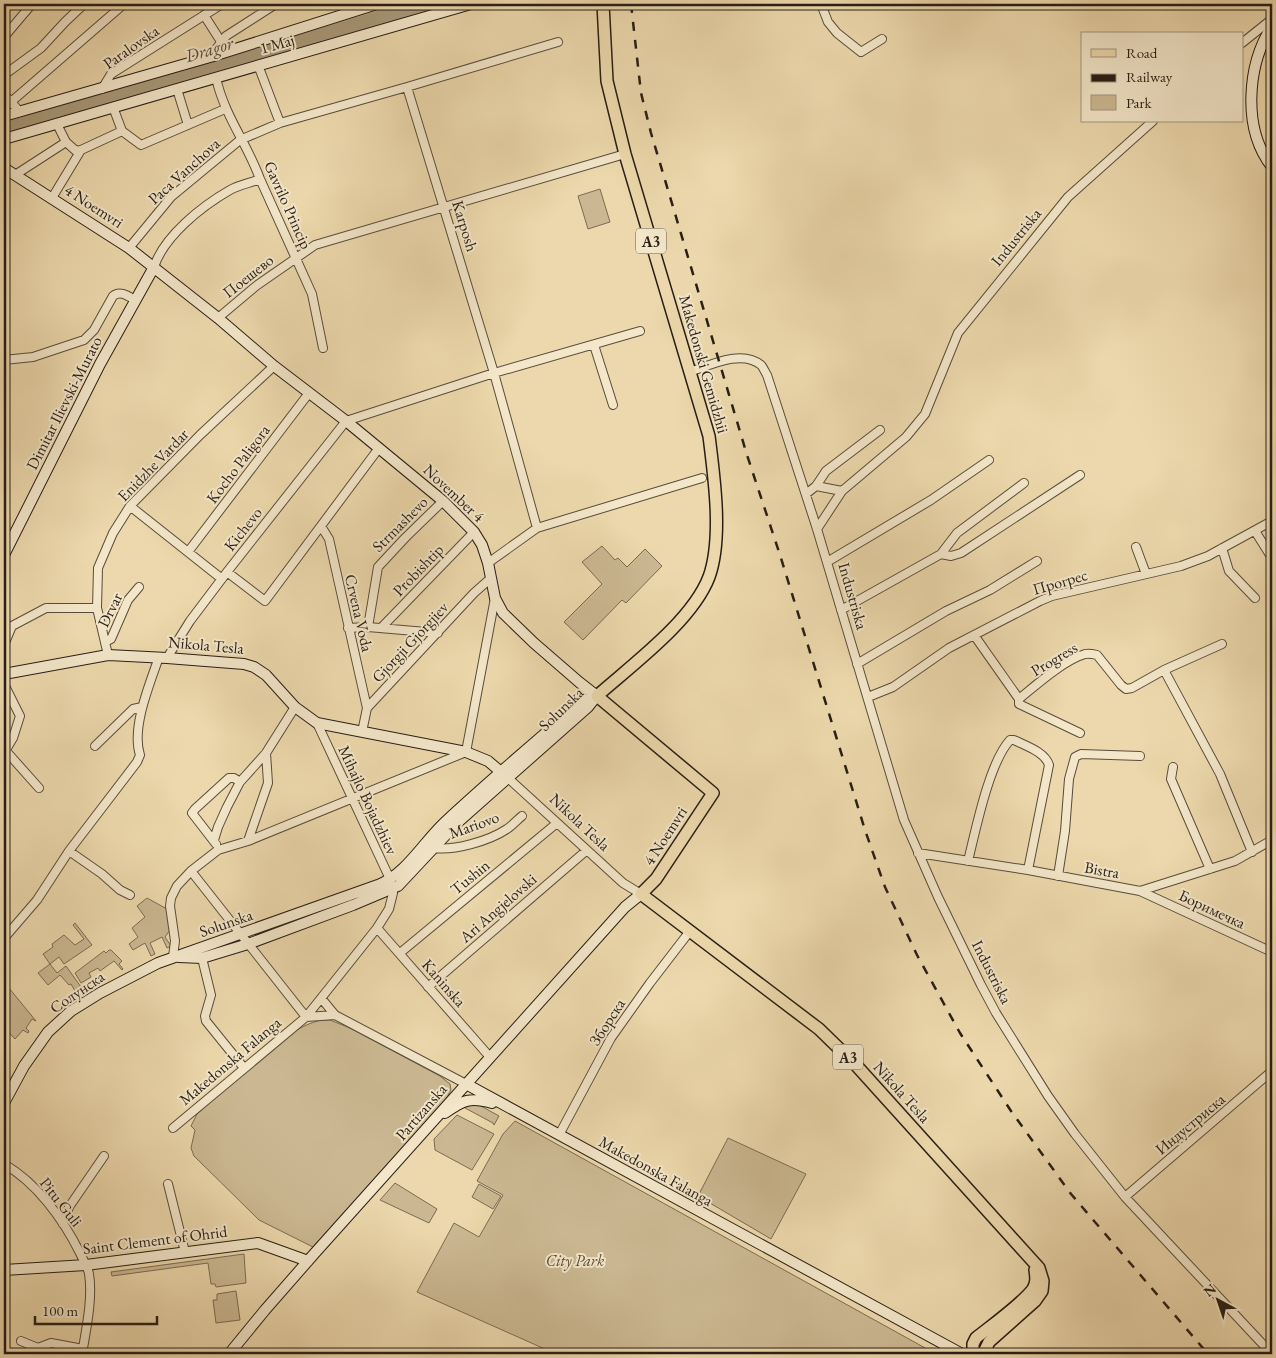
<svg xmlns="http://www.w3.org/2000/svg" width="1276" height="1358" viewBox="0 0 1276 1358" font-family="'EB Garamond',serif">
	<style>
		.green { fill: #cbb892; stroke: #7a6b54 }
		.lines { fill: none; stroke-linecap: round; stroke-linejoin: round }
		.river { stroke: #a99979; stroke-width: 15 }
		.street-casing { stroke: #594c3c; stroke-width: 10 }
		.secondary-casing { stroke: #281e16; stroke-width: 12 }
		.primary-casing { stroke: #281e16; stroke-width: 14 }
		.street { stroke: #f3e6c9; stroke-width: 8 }
		.secondary { stroke: #f3e6c9; stroke-width: 10 }
		.primary { stroke: #ecd8ac; stroke-width: 11 }
		.rail { stroke: #281e16; stroke-width: 2.5; stroke-dasharray: 9 9; stroke-linecap: butt }
		.labels { text-anchor: middle; dominant-baseline: central; stroke-width: 4; stroke-linejoin: round; paint-order: stroke }
		.shield { fill: #f3e6c9; stroke: #655a4c; stroke-width: 1 }
		.shield-label { font-size: 15px; font-weight: bold; fill: #281e16 }
		.street-label { font-size: 16px; fill: #281e16; stroke: #f3e6c9 }
		.park-label { font-size: 16px; font-style: italic; fill: #594c3b; stroke: #f3e6c9 }
		.water-label { font-size: 18px; font-style: italic; fill: #554939; stroke: #f3e6c9 }
	</style>
	<rect width="100%" height="100%" fill="#ecd8ac"/>
	<filter id="stains"><feTurbulence type="fractalNoise" baseFrequency=".004" numOctaves="4"/><feColorMatrix values="0 0 0 0 .2 0 0 0 0 .09 0 0 0 0 .02 0 0 0 .5 -.17"/></filter>
	<radialGradient id="worn" r=".72"><stop offset=".6" stop-color="#630" stop-opacity="0"/><stop offset="1" stop-color="#630" stop-opacity=".3"/></radialGradient>
	<path class="green" d="M600,189L610,222L588,229L578,196Z
		M602,546L615,560L618,558L627,567L645,549L662,566L626,603L622,600L583,640L564,622L602,584L582,562Z
		M147,898L167,909L170,930L165,937L171,946L167,948L162,937L150,943L155,954L151,956L145,943L133,950L129,944L138,937L132,928L145,917L137,906Z
		M75,923L92,945L64,964L59,957L50,964L43,954L53,947L52,944L64,935L75,945L84,939L73,925Z
		M109,950H111L122,961L119,964L123,969L122,970L114,961L100,971L98,968L89,973L91,977L81,983L75,973L104,951L106,953Z
		M50,964L57,973L66,966L81,987L75,991L71,984L69,985L60,975L48,985L38,973Z
		M4,982L36,1021L32,1019L26,1028L29,1031L28,1033L23,1030L15,1039L4,1027V1002L9,997L6,993L4,995Z
		M322,1020H330L350,1028L440,1076L450,1084L451,1090L445,1101L313,1247L259,1220L194,1156L191,1148L195,1130L191,1126L197,1114C216,1097 235,1080 255,1063C275,1046 296,1025 322,1020Z
		M475,1104L481,1106L499,1116L494,1125L493,1123L465,1108L467,1106Z
		M457,1115L494,1134L472,1170L435,1150L434,1139Z
		M515,1121L936,1354H556L417,1292L454,1223L479,1237L503,1195L477,1181L503,1134Z
		M728,1138L806,1174L771,1239L698,1196Z
		M395,1183L437,1209L429,1223L380,1200Z
		M479,1184L501,1196L493,1209L472,1197Z
		M244,1254L246,1283L216,1287L215,1284H211L208,1263L112,1276L111,1272Z
		M236,1291L240,1320L216,1323L213,1300H217V1294Z"/>
	<g class="lines">
		<path class="river" d="M4,130L259,55L424,4"/>
		<defs>
			<path id="street" d="M821,4L828,22L837,33L861,52L882,39
				M204,15L227,51
				M4,37L32,4
				M1242,43L1272,19
				M210,57L226,36L276,4
				M258,65L280,123
				M4,75L41,48L65,22L84,4
				M216,78C225,117 247,143 260,179L312,294L323,348
				M407,87L494,373L537,528
				M102,89L111,74L222,4
				M177,89L188,125
				M4,94L20,112
				M113,107L122,131
				M4,108L124,4
				M57,124L66,142L76,151L81,150L122,131L141,145L225,109
				M15,175L66,142
				M52,198L81,150
				M129,248L171,197L240,140L280,123L407,87L558,42
				M154,267C164,236 202,206 230,190C239,185 250,183 260,179
				M218,318L256,286L315,245L625,154
				M594,345L613,405
				M4,360L33,357L84,340L94,330L113,296C120,290 128,296 135,300
				M690,372C710,365 742,349 761,365C763,367 765,372 767,375L817,529L904,820L938,897L981,985L996,1013L1048,1096L1075,1134L1125,1197L1272,1354
				M816,486L842,491
				M806,494L816,486L826,471L880,430
				M130,506L222,579
				M321,526L329,539L367,708
				M817,529L842,491L906,437L925,414L958,333L1068,197L1153,121
				M1255,531L1272,558
				M1136,547L1146,574
				M1222,548L1229,571L1255,598
				M188,552L309,393
				M941,554L951,556L961,553L1080,475
				M827,562L931,500L989,460
				M488,563L537,528L702,478
				M227,572L265,601L379,448
				M841,610L941,554L957,533L1024,483
				M368,627L378,567L405,538L443,501
				M348,628L368,627L438,633
				M381,628L474,532
				M974,635L1019,699C1036,685 1064,660 1085,654C1089,653 1093,654 1097,655L1121,685L1126,689L1132,688L1164,670L1220,774L1252,852
				M105,642L111,639L128,600L139,587
				M4,645L12,626L46,608H97
				M108,655L97,608L98,568L113,533L130,506L200,435L274,366
				M167,658L190,621L227,572L346,421L494,373L640,331
				M857,664L946,611L990,590L1037,561
				M1164,670L1222,644
				M4,684L20,716L13,738L4,753
				M868,697L893,687L949,648L1040,601L1052,596L1181,566L1208,556L1272,521
				M1019,699V704L1080,733
				M362,732L367,708L474,593L491,578
				M95,746L133,709L142,707
				M6,751L39,788
				M1173,767L1171,779L1210,869
				M508,778L623,883L641,894
				M214,840L218,827L227,807L240,782L266,753L295,707
				M248,841L268,783L266,753
				M216,844L192,813L195,809L229,778H234L240,782
				M433,848C454,851 489,841 507,829C512,826 517,820 522,816
				M69,851L102,874L120,890L130,895
				M918,853L1028,870L1140,891L1235,861L1272,840
				M968,861C976,829 989,763 1010,740H1014C1026,746 1045,752 1049,765L1028,870
				M1058,876L1065,831L1069,779L1075,757L1081,754L1140,756
				M1140,891L1272,952
				M377,928L489,1056
				M6,936L37,900L69,851L137,762L140,755C131,728 150,683 159,657
				M400,953L557,823
				M173,957L175,941L170,906L171,898L177,886L191,871
				M202,958L211,995L205,1016L206,1021L244,1068
				M428,987L587,850
				M321,998L335,1015L466,1084
				M335,1015L306,1017L191,871L218,850L248,841L466,752L495,598
				M173,1128L306,1017L377,928L389,909L393,893L390,879L317,723
				M559,1135L611,1038L650,983L690,931
				M4,1164C37,1183 63,1219 80,1253C83,1260 88,1267 89,1274C93,1298 86,1330 82,1354
				M168,1184L185,1252
				M1125,1197L1272,1071
				M63,1224L69,1207L104,1156
				M21,1341L38,1348L51,1343L83,1349"/>
			<path id="secondary" d="M1272,26C1247,65 1242,129 1272,167
				M4,116L210,57L377,4
				M4,139L471,4
				M4,168L129,248L218,318L274,366L346,421L443,501L474,532L482,545L488,563L495,598L503,613L534,643L579,682L597,696
				M4,555L100,364L154,267
				M4,674L108,655L167,658L244,664L254,667L266,675L295,707L317,723L466,752L488,761L508,778
				M179,957L202,958L248,944L353,905L398,886L457,823L588,707L596,697
				M466,1084L962,1354
				M4,1103L24,1066L48,1032L71,1011L100,993L158,963L378,885C407,873 422,844 444,823C489,781 536,741 583,701L597,696
				M445,1113C463,1100 470,1097 492,1103
				M4,1270L86,1265L258,1243L308,1261
				M229,1354L265,1310L314,1254L625,907L641,894"/>
			<path id="primary" d="M603,4L607,81L625,154L709,436C714,476 723,538 709,577C692,621 633,664 597,696L713,793L656,879L641,894L819,1029L855,1064L1039,1268L1043,1281L1042,1291L1035,1301L989,1342L983,1354
				M973,1354V1344L976,1338C991,1326 1023,1303 1033,1289C1037,1282 1036,1277 1035,1270"/>
		</defs>
		<use href="#street" class="street-casing"/>
		<use href="#secondary" class="secondary-casing"/>
		<use href="#primary" class="primary-casing"/>
		<use href="#street" class="street"/>
		<use href="#secondary" class="secondary"/>
		<use href="#primary" class="primary"/>
		<path class="rail" d="M631,4L641,93L651,133L747,455L780,555L865,830L885,887L917,955L960,1033L1011,1111L1071,1194L1208,1354"/>
	</g>
	<g class="labels">
		<g class="shield">
			<rect x="636" y="228.5" width="30" height="25" rx="4"/>
			<rect x="833" y="1044.5" width="30" height="25" rx="4"/>
		</g>
		<g class="shield-label">
			<text x="651" y="241">A3</text>
			<text x="848" y="1057">A3</text>
		</g>
		<g class="street-label">
			<text transform="translate(277 44) rotate(-16)">1 Maj</text>
			<text transform="translate(131 47) rotate(-35)">Paralovska</text>
			<text transform="translate(184 171) rotate(-42)">Paca Vanchova</text>
			<text transform="translate(288 205) rotate(66)">Gavrilo Princip</text>
			<text transform="translate(94 206) rotate(33)">4 Noemvri</text>
			<text transform="translate(465 226) rotate(73)">Karposh</text>
			<text transform="translate(1016 237) rotate(-51)">Industriska</text>
			<text transform="translate(248 276) rotate(-38)">Поешево</text>
			<text transform="translate(704 364) rotate(74)">Makedonski Gemidzhii</text>
			<text transform="translate(64 403) rotate(-63)">Dimitar Ilievski-Murato</text>
			<text transform="translate(238 464) rotate(-53)">Kocho Paligora</text>
			<text transform="translate(153 465) rotate(-46)">Enidzhe Vardar</text>
			<text transform="translate(454 493) rotate(43)">November 4</text>
			<text transform="translate(400 524) rotate(-45)">Strmashevo</text>
			<text transform="translate(243 529) rotate(-52)">Kichevo</text>
			<text transform="translate(418 570) rotate(-46)">Probishtip</text>
			<text transform="translate(1060 582) rotate(-16)">Прогрес</text>
			<text transform="translate(853 596) rotate(74)">Industriska</text>
			<text transform="translate(110 610) rotate(-64)">Drvar</text>
			<text transform="translate(359 613) rotate(77)">Crvena Voda</text>
			<text transform="translate(410 642) rotate(-47)">Gjorgji Gjorgjiev</text>
			<text transform="translate(206 645) rotate(5)">Nikola Tesla</text>
			<text transform="translate(1054 659) rotate(-31)">Progress</text>
			<text transform="translate(561 709) rotate(-44)">Solunska</text>
			<text transform="translate(368 800) rotate(65)">Mihajlo Bojadzhiev</text>
			<text transform="translate(580 822) rotate(43)">Nikola Tesla</text>
			<text transform="translate(474 825) rotate(-20)">Mariovo</text>
			<text transform="translate(665 836) rotate(-57)">4 Noemvri</text>
			<text transform="translate(1102 870) rotate(10)">Bistra</text>
			<text transform="translate(470 877) rotate(-39)">Tushin</text>
			<text transform="translate(498 908) rotate(-41)">Ari Angjelovski</text>
			<text transform="translate(1212 909) rotate(25)">Боримечка</text>
			<text transform="translate(226 923) rotate(-19)">Solunska</text>
			<text transform="translate(992 972) rotate(63)">Industriska</text>
			<text transform="translate(444 983) rotate(49)">Kaninska</text>
			<text transform="translate(77 992) rotate(-34)">Солунска</text>
			<text transform="translate(607 1022) rotate(-57)">Зборска</text>
			<text transform="translate(230 1061) rotate(-40)">Makedonska Falanga</text>
			<text transform="translate(902 1092) rotate(48)">Nikola Tesla</text>
			<text transform="translate(421 1112) rotate(-49)">Partizanska</text>
			<text transform="translate(1190 1124) rotate(-40)">Индустриска</text>
			<text transform="translate(656 1171) rotate(29)">Makedonska Falanga</text>
			<text transform="translate(61 1202) rotate(52)">Pitu Guli</text>
			<text transform="translate(155 1240) rotate(-7)">Saint Clement of Ohrid</text>
		</g>
		<g class="park-label">
			<text x="575" y="1260">City Park</text>
		</g>
		<g class="water-label">
			<text transform="translate(209 49) rotate(-17)">Dragor</text>
		</g>
	</g>
	<rect width="1276" height="1358" fill="none" stroke="#ecd8ac" stroke-width="20"/>
	<rect x="5" y="5" width="1266" height="1348" fill="none" stroke="#281e16" stroke-width="2.5"/>
	<rect x="10" y="10" width="1256" height="1338" fill="none" stroke="#281e16"/>
	<rect x="1081" y="32" width="162" height="90" fill="#f3e6c9" stroke="#a29681"/>
	<rect x="1091" y="49" width="25" height="8" fill="#ecd8ac" stroke="#a29681"/>
	<text x="1126" y="58" font-size="15" fill="#281e16">Road</text>
	<rect x="1091" y="74" width="25" height="8" fill="#281e16" stroke="#a29681"/>
	<text x="1126" y="82" font-size="15" fill="#281e16">Railway</text>
	<rect x="1091" y="95" width="25" height="15" fill="#cbb892" stroke="#a29681"/>
	<text x="1126" y="108" font-size="15" fill="#281e16">Park</text>
	<g transform="translate(1218 1300) rotate(320)" stroke="#f3e6c9" stroke-width="4" paint-order="stroke">
	<path d="M0-4L9 19L0 12L-9 19Z" fill="#281e16"/>
	<text y="-8" font-size="14" font-weight="bold" text-anchor="middle" fill="#281e16">N</text>
	</g>
	<path d="M35 1316v8h122v-8" fill="none" stroke="#281e16" stroke-width="2.5"/>
	<text x="42" y="1316" font-size="15" fill="#281e16" stroke="#f3e6c9" stroke-width="4" paint-order="stroke">100 m</text>
	<rect width="100%" height="100%" filter="url(#stains)"/>
	<rect width="100%" height="100%" fill="url(#worn)"/>
</svg>
